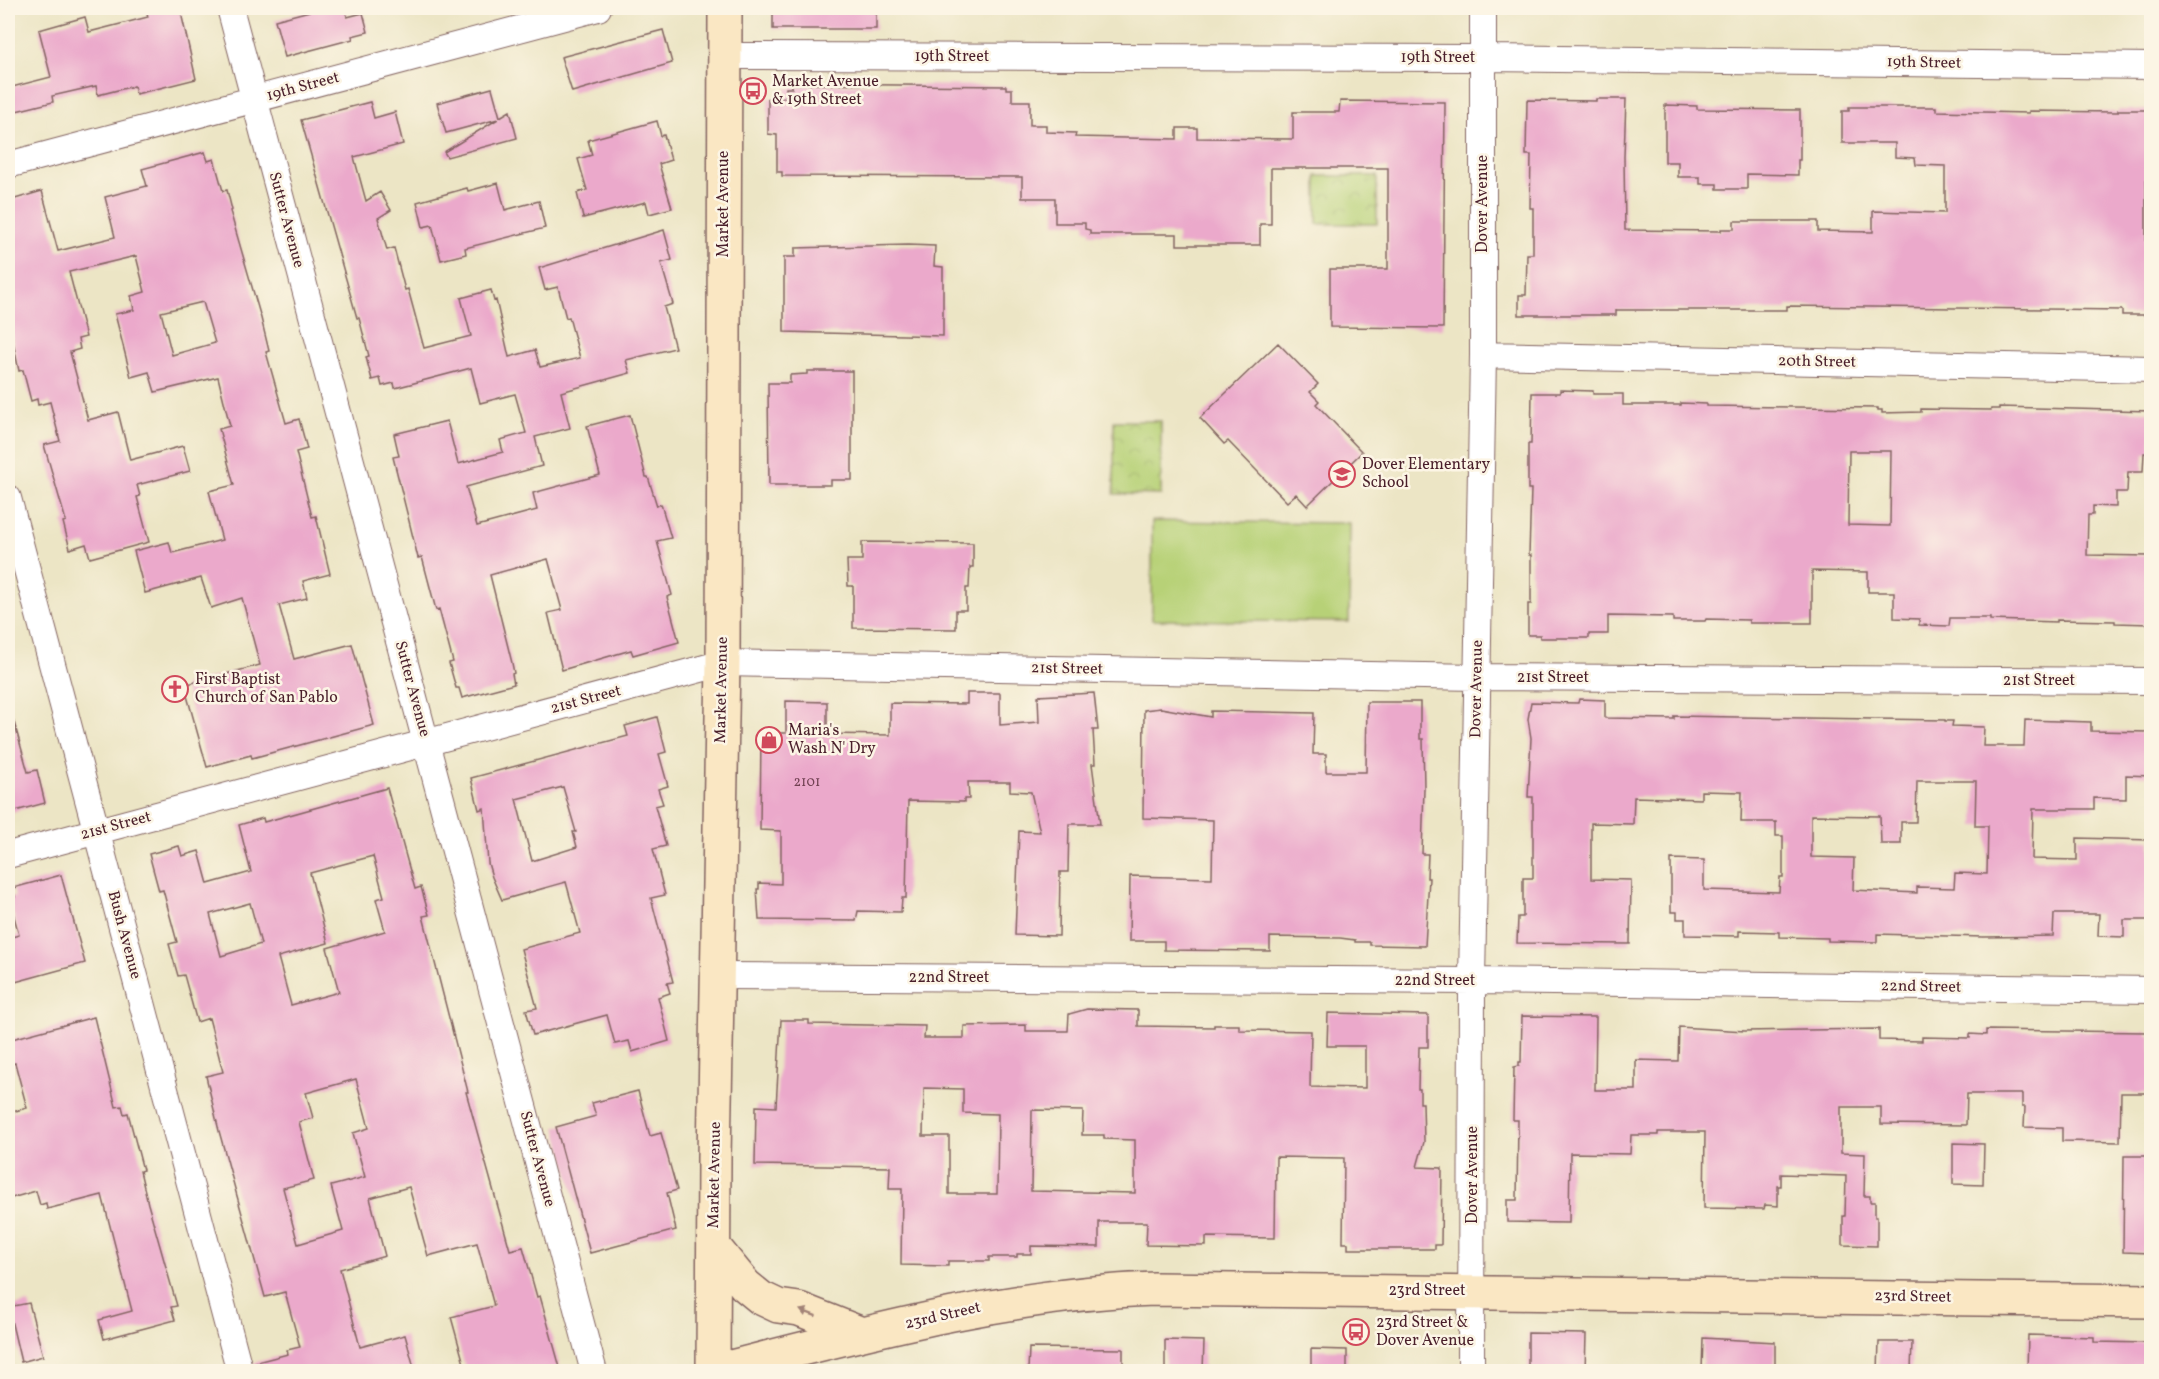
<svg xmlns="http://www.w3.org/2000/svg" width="2159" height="1379" viewBox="0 0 2159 1379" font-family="Vollkorn,serif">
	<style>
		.green { fill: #b7d177; stroke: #807851; stroke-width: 1.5 }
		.park { fill: url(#park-crowns); stroke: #807851; stroke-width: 1.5 }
		.building { fill: #eba9cb; fill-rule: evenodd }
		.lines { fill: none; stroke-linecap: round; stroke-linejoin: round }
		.street-casing { stroke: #836461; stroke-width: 28 }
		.secondary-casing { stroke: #836461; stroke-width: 36 }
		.street { stroke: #fff; stroke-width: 26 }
		.secondary { stroke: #fae7c3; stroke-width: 33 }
		.oneway { fill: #a28377 }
		.labels { text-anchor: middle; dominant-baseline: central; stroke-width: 5; stroke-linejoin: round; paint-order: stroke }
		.number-label { font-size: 14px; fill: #724253 }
		.street-label { font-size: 16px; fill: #4a1f2b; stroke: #fcf5e5 }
		.poi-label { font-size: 16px; fill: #4a1f2b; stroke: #fcf5e5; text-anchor: start }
	</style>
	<defs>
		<pattern id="park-crowns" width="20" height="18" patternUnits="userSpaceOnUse" patternTransform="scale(1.5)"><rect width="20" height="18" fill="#b7d177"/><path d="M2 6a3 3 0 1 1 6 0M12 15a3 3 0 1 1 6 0" fill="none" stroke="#9fb367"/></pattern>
	</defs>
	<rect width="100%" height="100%" fill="#fcf5e5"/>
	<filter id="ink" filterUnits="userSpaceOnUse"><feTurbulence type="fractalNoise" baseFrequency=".0167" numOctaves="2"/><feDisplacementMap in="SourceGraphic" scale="12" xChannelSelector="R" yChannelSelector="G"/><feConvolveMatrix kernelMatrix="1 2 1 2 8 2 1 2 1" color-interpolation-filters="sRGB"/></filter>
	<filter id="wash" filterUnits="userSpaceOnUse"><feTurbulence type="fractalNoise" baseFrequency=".008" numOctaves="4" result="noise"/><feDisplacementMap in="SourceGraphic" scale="24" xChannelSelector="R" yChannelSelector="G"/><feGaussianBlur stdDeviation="1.35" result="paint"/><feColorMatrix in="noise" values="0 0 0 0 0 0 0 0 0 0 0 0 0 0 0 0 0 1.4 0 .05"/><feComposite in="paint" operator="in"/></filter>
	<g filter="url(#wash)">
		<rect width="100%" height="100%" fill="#ece5c5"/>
		<path class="green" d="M1152,521L1350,523L1349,622L1152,620Z"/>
		<path class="park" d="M1317,176H1377V224H1317Z
			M1114,421H1161V495L1114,494Z"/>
		<g id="blocks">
			<path class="building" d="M146,8H180L196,79L136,94L134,86L98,95L96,86L52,96L53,102L8,113V88L51,77L39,30L85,17L89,32L148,17Z
				M321,8H345L347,17L363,13L368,32L352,36L353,39L285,57L275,20Z
				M773,8H876V29H773Z
				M663,30L672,63L572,92L561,57Z
				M792,84L1006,86V89H1012V101H1030V125H1046V132L1076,133L1075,137L1177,139V128H1197V138L1293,139V112H1339L1340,101L1445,102L1443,328L1330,327V269H1388V168H1271V224H1260V245H1177V234H1090V230L1085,229V223H1055V198H1022V177L782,176V172H777V135L768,134V98H786V88H792Z
				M492,88L500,117L510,111L517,138L447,157L444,152L498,119L446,133L437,103Z
				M1596,99H1626L1624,157L1625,230L1721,231V229H1734V221H1818V231L1873,232V211L1945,213V166L1916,165L1915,158L1895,157V143H1842V111H1849V107H1936V111L2029,113V111L2118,112V110H2151V180H2146V257H2151V315H2122V310L1787,306V310H1616V315H1519V295H1526L1527,254H1533V208H1530L1531,155H1526L1527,100L1596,101Z
				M370,102L374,118L395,112L403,144L354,157L366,201L380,192L391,210L378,218L387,250L394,248L405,290L408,289L424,348L471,336L461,298L491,290L494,301L496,300L509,357L535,350L540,367L580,358L569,317L566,318L558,287L545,290L539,268L664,230L672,260L661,263L673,304L664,307L675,348L626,360L630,373L561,392L570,428L535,437L542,466L466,487L477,526L537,510L533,493L600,475L587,426L630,415L646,477H648L657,506L661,504L671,538L657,541L672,595L667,597L679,642L633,655L631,650L562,670L548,613L562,610L548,559L490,575L512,663L514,673L512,674L514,684L462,698L459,688H456L449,663L453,662L439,609L436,610L422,557L418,558L410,525L393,457L399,456L394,434L447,421L458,464L503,452L500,440L526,433L515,394L480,403L471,368L395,388L394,383L382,386L380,378L372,380L366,357L369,356L359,318H357L346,279L301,120Z
				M1665,105L1697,106V109L1800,110V160H1798V175L1747,174V189H1717V184H1700V177H1678V162H1665Z
				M657,121L661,136L664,135L671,160L659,164L672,208L649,214L646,202L583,218L577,193L587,190L578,159L592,155L588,140Z
				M205,152L208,161L214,159L223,191L227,190L232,210L230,211L261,318L269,351L266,352L286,423L299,419L307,449L296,452L312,517L316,516L330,574L303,581L307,598L279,605L294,659L352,644L374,725L252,758L251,755L207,767L184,685L260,665L242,598L211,608L201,578L145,593L134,551L169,542L172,553L222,540L209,491L234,485L219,429L230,426L218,377L155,392L149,372L131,377L115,314L134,310L131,296L145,292L136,256L69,272L86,337L78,339L80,349L70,352L88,420L118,412L130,460L183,446L190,471L137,485L140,496L137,497L149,542L90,558L86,544L70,549L63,522L66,521L44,445L60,441L50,402L38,405L37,399L31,401L23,370L19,371L8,318V201L42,191L58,251L115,237L105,197L147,186L142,169ZM203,302L215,343L172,355L161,312Z
				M498,183L505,210L539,201L545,228L465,248L466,254L441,260L432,225L423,227L417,202L467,188L468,191Z
				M908,245L935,246L934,266L943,267V336L784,332V257H795V248Z
				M1278,343L1318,384L1310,392L1319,401L1316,404L1362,452L1307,506L1296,494L1287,502L1228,441L1224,444L1200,418Z
				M807,371H852V480H831V485H769L768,383H790V375L807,374Z
				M1560,390L1593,391V394H1623V405H1681V403L1707,404V406L1878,408V410H1882V413L1921,412V409L1991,410V409H1999V407L2151,411V453H2144L2143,472H2128L2127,492H2116V507L2093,506V515H2088L2087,555L2150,556L2151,624L2115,623V621L2057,620V622L1990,620V618H1950L1949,626L1919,625V619L1894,618V592H1868V572L1812,571V623H1749V620L1706,619L1705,621H1673V617L1608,616V634H1589V638H1540V635H1528V604H1531V555H1529L1531,489H1528V444H1531L1532,393H1560ZM1849,451H1891L1890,526L1848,525Z
				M862,542L973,543V567H970L969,588H966V610H956V629L853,628V586H848L847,560H862Z
				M967,693H1000V725L1039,722L1038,696L1094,693L1098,730H1093L1095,764H1092L1100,824H1069L1068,872H1060L1059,936L1015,935L1019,831L1040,832L1031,792L1010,791V782H968L969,799H964V802L908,801L906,898H902L901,912L858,911L856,921L759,920L757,889H759V883L781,884V831L760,830L761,733H786V701L827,702V734L890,735V703L967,704Z
				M1579,699L1605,700V718L1674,719V716L1945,720V721H1953L1952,726L1984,727L1983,746H2024L2025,720L2091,722V731L2151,732V776L2126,775V799L2094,798V809H2033L2032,859L2077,860V838L2151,840V920H2124V937L2098,936L2099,914H2054L2053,936L1983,937L1877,934V942L1828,941V938L1779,937V932L1739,931V936L1685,935V919H1677V912H1671V859L1704,860V890L1779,892L1780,877H1783V836H1776V822H1741L1742,792L1701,791V799L1634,797L1633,824L1591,823V879L1631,880L1630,944L1517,943L1518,917H1523V878H1533V797H1528L1531,738L1528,719L1531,702L1578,703ZM1917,781H1976L1975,826H1988L1987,874L1955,873L1954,888L1917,887V893L1853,890L1854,858L1811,857V815L1880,816L1881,844H1901V822H1916Z
				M1367,702H1420V739H1423L1424,788L1422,854H1428L1427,878H1429L1425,946L1370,945V942H1355V940L1340,938L1270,937V951L1164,950V941H1129L1130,876L1212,878L1213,820L1143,818L1144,710L1161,708L1211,717V711L1314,713L1313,754H1326V772H1366Z
				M657,717L666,752L659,754L668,786L658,789L663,804L655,806L666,846L653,849L665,895L651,898L673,982L667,983L670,993L658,997L669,1041L632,1052L629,1041L615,1044L607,1015L533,1035L526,1010L537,1008L521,949L580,933L566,882L502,900L492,877L488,863L484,808L479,810L471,778L628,736L625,726ZM563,787L576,832H573L577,847L532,861L516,799Z
				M14,722L28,772L37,770L45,803L8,813V723Z
				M387,788L415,889L421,887L429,915L423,916L468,1092H466L510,1250L523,1247L537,1297L540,1296L561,1371H466L451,1317L494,1306L477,1243L428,1256L409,1187L370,1198L385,1256L340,1269L360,1347L405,1335L415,1371H255L253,1363L288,1354L287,1350L300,1347L285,1292L265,1297L219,1131L206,1076L223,1072L209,1018L197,1022L184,975L178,976L169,944L177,942L163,890L159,891L149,854L179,846L182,856L199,851L208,884L251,872L239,825L263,818L264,822ZM373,856L384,897L376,899L385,931L327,948L339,992L291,1005L278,957L328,943L310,873ZM250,903L261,944L221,956L210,914ZM356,1079L369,1128L353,1133L365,1177L331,1186L343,1231L298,1244L283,1188L314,1180L299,1122L313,1118L306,1093Z
				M61,875L85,963L8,984V938L19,935L9,898L15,897L13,888Z
				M1087,1009L1138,1010V1026L1214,1027V1025H1239V1030L1311,1031L1310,1087L1365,1088V1046H1327L1328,1013L1428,1015V1047H1419L1418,1089H1420V1103H1423L1424,1142L1417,1167L1442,1168L1441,1245H1435V1249H1348V1243H1343L1344,1158L1276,1157L1275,1238L1206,1237V1246L1146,1245L1147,1222H1099V1247L1031,1246V1254H1017V1257H989V1261H948V1266L901,1265L902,1189H889L890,1167L755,1165L756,1106L776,1107L781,1020H809V1024L925,1026L924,1038H964V1026L1026,1025V1031H1068L1069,1014ZM924,1088L963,1089V1113L998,1114L997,1194H949V1136H923ZM1032,1110L1083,1111L1082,1135H1104V1139L1135,1140V1193L1031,1191Z
				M1522,1016L1596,1017L1595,1090H1636V1060L1678,1061L1679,1027L1745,1031L1879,1029V1040L1922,1041V1037L1970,1038V1034L1986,1035V1030L2147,1032V1036H2151V1093H2121L2120,1142L2062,1141V1128L2024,1127L2025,1107H2022V1094H1967L1966,1125L1881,1124V1107H1841V1153L1865,1154L1864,1196H1870V1202H1875V1217H1877V1246L1843,1245V1216H1845L1846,1176L1781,1174V1186H1778V1206L1765,1205L1764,1209L1704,1208L1705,1132H1658V1135H1631L1630,1154L1570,1153L1569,1223L1507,1222V1200H1517L1518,1120H1513L1514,1067L1519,1066V1062H1521Z
				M94,1017L116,1107L122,1106L124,1114L128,1113L143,1170L140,1171L148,1204L177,1306L171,1307L175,1320L104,1339L99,1320L132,1311L102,1195L47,1209L46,1203L40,1205L36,1191L8,1199V1113L27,1108L15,1063L8,1065V1040Z
				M638,1091L650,1136L661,1133L677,1190L667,1193L676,1230L590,1253L556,1127L596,1116L592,1103Z
				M1953,1143L1984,1144L1983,1185L1953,1184Z
				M2124,1156H2151V1253L2123,1252Z
				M29,1303L43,1356L21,1362L8,1307Z
				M1528,1333L1586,1334L1585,1371H1528Z
				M2028,1335L2094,1337V1342L2151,1343V1371H2027Z
				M1703,1338L1775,1342V1371H1702Z
				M1165,1340L1204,1341L1203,1371H1165Z
				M1879,1342H1912L1911,1371H1878Z
				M1029,1348L1123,1349V1371H1028Z
				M1311,1349L1347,1350V1371H1311Z"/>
		</g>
	</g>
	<g filter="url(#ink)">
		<use href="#blocks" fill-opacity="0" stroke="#836461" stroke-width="1.5"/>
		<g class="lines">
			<defs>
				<path id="street" d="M230,8L594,1372
					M724,56L1483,58L2152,66
					M8,165L598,8
					M1483,355L2152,369
					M8,498L240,1372
					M8,855L723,663L1477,677L2152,681
					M718,976L1472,981L2152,990
					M1471,1372L1472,981L1483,355V8"/>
				<path id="secondary" d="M714,1247L745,1285L761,1298L778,1306L799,1309L862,1334
					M711,1372C857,1335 1003,1294 1154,1289L2152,1301
					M713,1372L714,1158L723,663L725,8"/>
			</defs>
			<use href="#street" class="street-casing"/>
			<use href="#secondary" class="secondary-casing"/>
			<use href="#street" class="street"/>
			<use href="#secondary" class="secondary"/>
		</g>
		<defs><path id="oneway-solid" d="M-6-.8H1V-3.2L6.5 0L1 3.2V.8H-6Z" transform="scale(1.5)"/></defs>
		<use class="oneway" href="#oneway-solid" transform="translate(808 1313) rotate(-159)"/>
	</g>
	<defs>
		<symbol id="bus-ring" viewBox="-11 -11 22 22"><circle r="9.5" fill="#fcf5e5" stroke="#d1495b" stroke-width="1.5"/><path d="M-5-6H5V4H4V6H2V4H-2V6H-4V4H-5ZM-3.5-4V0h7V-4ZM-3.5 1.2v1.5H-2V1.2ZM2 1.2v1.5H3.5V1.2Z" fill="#d1495b"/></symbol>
		<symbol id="school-ring" viewBox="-11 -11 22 22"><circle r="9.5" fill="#fcf5e5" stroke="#d1495b" stroke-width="1.5"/><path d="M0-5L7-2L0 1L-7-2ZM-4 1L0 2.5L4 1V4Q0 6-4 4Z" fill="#d1495b"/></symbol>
		<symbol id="church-ring" viewBox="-11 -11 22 22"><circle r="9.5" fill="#fcf5e5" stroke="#d1495b" stroke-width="1.5"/><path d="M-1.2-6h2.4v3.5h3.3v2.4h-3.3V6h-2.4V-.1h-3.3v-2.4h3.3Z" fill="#d1495b"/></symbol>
		<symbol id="shop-ring" viewBox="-11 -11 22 22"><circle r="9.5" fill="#fcf5e5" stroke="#d1495b" stroke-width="1.5"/><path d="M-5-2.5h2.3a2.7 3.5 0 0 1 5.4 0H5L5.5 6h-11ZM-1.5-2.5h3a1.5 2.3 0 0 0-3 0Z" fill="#d1495b"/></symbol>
	</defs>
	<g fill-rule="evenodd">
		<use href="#bus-ring" x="738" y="76" width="30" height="30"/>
		<use href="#school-ring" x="1327" y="459" width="30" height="30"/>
		<use href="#church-ring" x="160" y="674" width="30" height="30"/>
		<use href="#shop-ring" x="754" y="725" width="30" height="30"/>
		<use href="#bus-ring" x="1341" y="1317" width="30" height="30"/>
	</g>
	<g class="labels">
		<g class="number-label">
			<text x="807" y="782">2101</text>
		</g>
		<g class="street-label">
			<text x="952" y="57">19th Street</text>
			<text x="1438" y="58">19th Street</text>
			<text transform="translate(1924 63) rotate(1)">19th Street</text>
			<text transform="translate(303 87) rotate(-15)">19th Street</text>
			<text transform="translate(724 204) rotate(-90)">Market Avenue</text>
			<text transform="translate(1483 204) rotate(-90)">Dover Avenue</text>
			<text transform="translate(286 220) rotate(75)">Sutter Avenue</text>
			<text transform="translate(1817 362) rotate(1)">20th Street</text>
			<text transform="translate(1067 669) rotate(1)">21st Street</text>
			<text x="1553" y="678">21st Street</text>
			<text x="2039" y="681">21st Street</text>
			<text transform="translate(412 689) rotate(75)">Sutter Avenue</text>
			<text transform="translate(1477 689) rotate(-89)">Dover Avenue</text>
			<text transform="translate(722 690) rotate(-89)">Market Avenue</text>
			<text transform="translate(586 700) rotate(-15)">21st Street</text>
			<text transform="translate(116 826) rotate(-15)">21st Street</text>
			<text transform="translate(124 935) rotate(75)">Bush Avenue</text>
			<text x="949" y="978">22nd Street</text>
			<text x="1435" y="981">22nd Street</text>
			<text transform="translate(1921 987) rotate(1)">22nd Street</text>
			<text transform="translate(537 1159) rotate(75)">Sutter Avenue</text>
			<text transform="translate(715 1175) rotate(-89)">Market Avenue</text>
			<text transform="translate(1473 1175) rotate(-90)">Dover Avenue</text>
			<text x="1427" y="1291">23rd Street</text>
			<text transform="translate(1913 1297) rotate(1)">23rd Street</text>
			<text transform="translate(943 1316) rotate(-13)">23rd Street</text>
		</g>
		<g class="poi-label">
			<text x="772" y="82">Market Avenue<tspan x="772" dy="18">&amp; 19th Street</tspan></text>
			<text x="1362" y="465">Dover Elementary<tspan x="1362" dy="18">School</tspan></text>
			<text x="195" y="680">First Baptist<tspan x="195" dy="18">Church of San Pablo</tspan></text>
			<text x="788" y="731">Maria's<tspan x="788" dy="18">Wash N' Dry</tspan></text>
			<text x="1376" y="1323">23rd Street &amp;<tspan x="1376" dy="18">Dover Avenue</tspan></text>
		</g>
	</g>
	<rect width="2159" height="1379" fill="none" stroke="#fcf5e5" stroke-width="30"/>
</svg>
